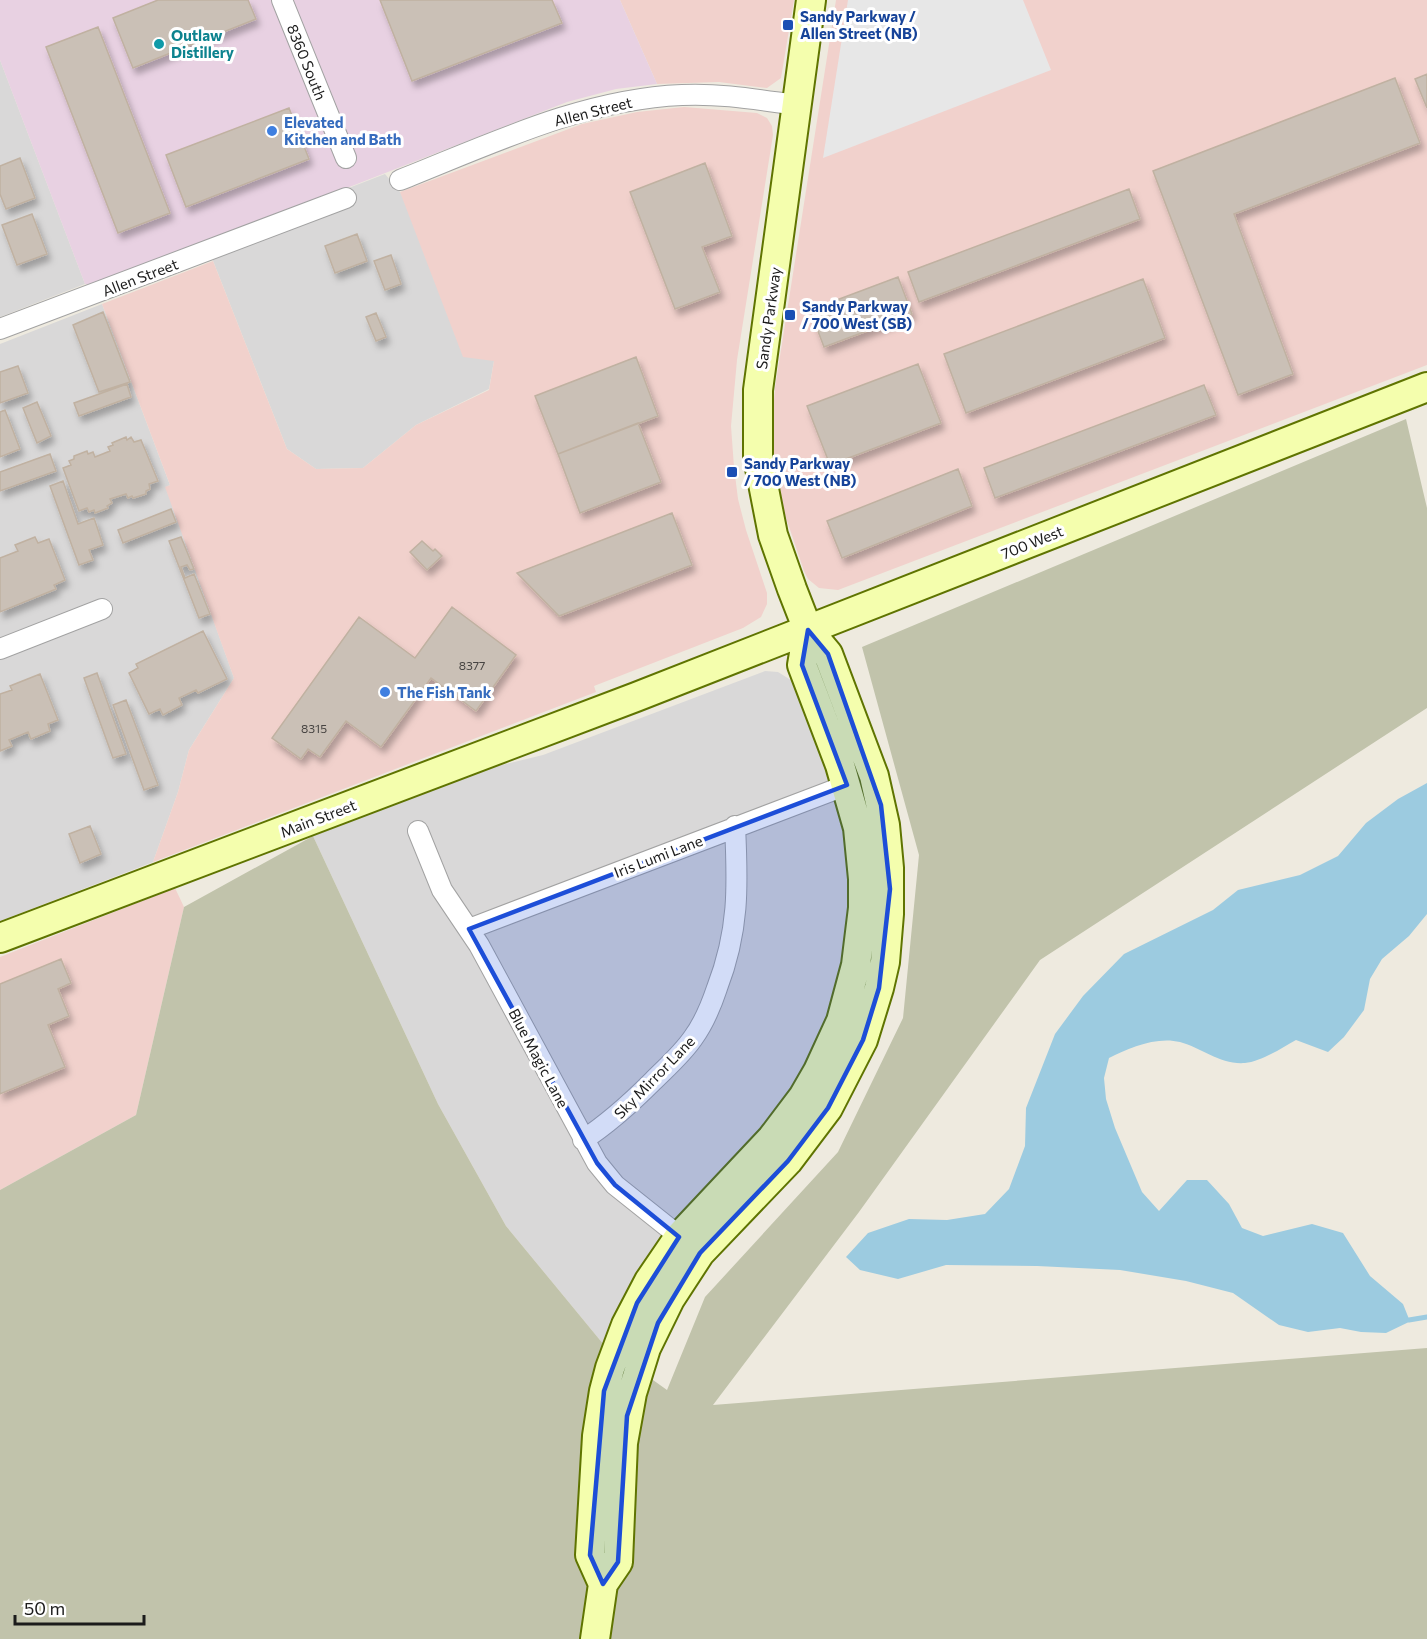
<svg xmlns="http://www.w3.org/2000/svg" width="1427" height="1639" viewBox="0 0 1427 1639" font-family="Commissioner,sans-serif">
	<style>
		.residential { fill: #d9d8d8 }
		.commercial { fill: #f1d1cc }
		.industrial { fill: #e8d1e2 }
		.construction { fill: #c1c3ab }
		.parking { fill: #e7e7e7 }
		.water { fill: #9ccbe0 }
		.lines { fill: none; stroke-linecap: round; stroke-linejoin: round }
		.stream { stroke: #9ccbe0; stroke-width: 5 }
		.building { fill: #cac0b6; stroke: #c0b1a1; stroke-width: 1.5; filter: url(#shadow) }
		.street-casing { stroke: #a2a2a2; stroke-width: 22 }
		.secondary-casing { stroke: #5f7400; stroke-width: 32 }
		.street { stroke: #fff; stroke-width: 20 }
		.secondary { stroke: #f4fead; stroke-width: 28 }
		.marked { fill: #1d4ed8; fill-opacity: 0.2; stroke: #1d4ed8; stroke-width: 4.5; stroke-linejoin: round }
		.transit-dot { fill: #1a4fb4; stroke: #fff; stroke-width: 2 }
		.culture-dot { fill: #0f9aa8; stroke: #fff; stroke-width: 2 }
		.shop-dot { fill: #3f7fe0; stroke: #fff; stroke-width: 2 }
		.labels { text-anchor: middle; dominant-baseline: central; stroke-width: 6; stroke-linejoin: round; paint-order: stroke }
		.number-label { font-size: 12px; fill: #474442 }
		.transit-label { font-size: 15px; font-weight: bold; fill: #164399; stroke: #fff; text-anchor: start }
		.culture-label { font-size: 15px; font-weight: bold; fill: #0d838f; stroke: #fff; text-anchor: start }
		.street-label { font-size: 15px; fill: #1b1b1b; stroke: #fff }
		.shop-label { font-size: 15px; font-weight: bold; fill: #366cbe; stroke: #fff; text-anchor: start }
	</style>
	<defs>
		<filter id="shadow"><feDropShadow dx="3.5" dy="6" stdDeviation="3" flood-color="#0004"/></filter>
	</defs>
	<rect width="100%" height="100%" fill="#eeeadf"/>
	<path class="residential" d="M0,60L85,284L0,317Z
		M385,174L400,192L494,361L489,389L416,425L363,468L316,469L287,449L206,243Z
		M102,304L170,485L166,487L234,678L189,750L178,792L153,862L0,921V344Z
		M765,671L778,672L794,682L818,741L843,819L849,859L850,913L838,986L822,1032L798,1081L771,1119L684,1210L646,1261L604,1345L506,1226L438,1104L313,836L486,769L543,755Z"/>
	<path class="commercial" d="M620,0H794L781,78L767,88L719,82L657,84Z
		M836,0H1427V365L838,590L819,588L808,579L804,571L781,503L774,464L772,424L775,388Z
		M684,107L757,113L767,118L772,126L773,135L737,360L731,426L734,467L738,499L746,530L767,593V604L761,617L743,628L594,686L596,692L153,862L178,792L189,750L234,678L165,487L170,485L102,304L213,261L287,449L316,469L363,468L416,425L489,390L494,361L463,357L400,192L582,124L637,112Z
		M175,888L184,907L136,1115L0,1190V957Z"/>
	<path class="industrial" d="M0,0H620L657,84L616,89L567,102L96,286L85,284L0,60Z"/>
	<path class="construction" d="M1406,419L1427,508V708L1040,960L859,1212L713,1405L1427,1348V1639H0V1190L136,1115L184,907L313,836L438,1104L506,1226L604,1345L667,1390L705,1297L838,1152L903,1018L919,855L862,647Z"/>
	<path class="parking" d="M848,0H1023L1051,70L823,158Z"/>
	<path class="water" d="M1427,783V914L1409,936L1382,959L1370,979L1364,1010L1344,1037L1328,1052L1296,1040C1282,1048 1260,1062 1245,1063C1221,1065 1202,1048 1180,1042C1157,1036 1128,1048 1109,1058L1104,1078L1106,1099L1115,1128L1142,1192L1159,1211L1187,1180H1207L1229,1204L1242,1228L1263,1236L1312,1224L1343,1233L1370,1276L1403,1304L1409,1319L1413,1320L1386,1333L1361,1332L1340,1328L1308,1332L1279,1325L1233,1293L1186,1281L1120,1270L1037,1266L946,1265L898,1279L860,1270L846,1257L868,1233L909,1219L947,1220L985,1214L1009,1189L1025,1146L1026,1108L1055,1034L1083,996L1124,954L1213,910L1238,890L1300,875L1338,856L1366,823L1398,799Z"/>
	<g class="lines">
		<path class="stream" d="M1409,1320L1427,1317"/>
	</g>
	<path class="building" d="M158,0H248L256,19L133,68L113,18Z
		M380,0H552L562,23L412,81Z
		M98,27L170,213L118,233L46,47Z
		M1427,74V108L1415,79Z
		M1395,78L1420,143L1234,214L1293,374L1238,395L1153,171Z
		M289,108L309,159L186,207L166,155Z
		M20,158L35,198L6,209L0,194V166Z
		M705,163L732,236L702,247L720,292L675,309L630,192Z
		M1129,189L1140,219L919,302L908,272Z
		M32,214L47,254L17,265L2,225Z
		M357,234L367,261L335,273L325,246Z
		M391,255L401,284L385,290L374,261Z
		M898,277L912,314L824,347L810,310Z
		M1143,279L1165,338L966,413L944,354Z
		M103,312L130,382L99,392L73,325Z
		M376,313L386,337L376,341L366,317Z
		M636,357L658,416L558,454L535,396Z
		M918,364L941,423L830,465L807,406Z
		M18,366L28,393L0,403V372Z
		M127,384L131,397L79,416L74,403Z
		M1204,385L1216,415L995,498L984,468Z
		M37,402L51,436L37,443L23,408Z
		M5,410L20,449L0,457V412Z
		M638,423L661,482L580,513L558,454Z
		M126,437L127,440L131,437L134,442L141,440L158,481L149,484L150,489L146,491V494L133,498L132,496L128,498L126,494L110,499L112,503L107,506L108,508L95,513L94,510L89,512L87,508L79,511L63,468L71,465L69,461L74,459V456L87,451L88,454L93,452L95,457L110,451L108,447L113,445L112,443Z
		M50,454L56,471L0,491V472Z
		M958,469L972,506L842,558L827,521Z
		M63,481L78,524L94,518L103,545L89,550L93,560L79,565L50,486Z
		M171,509L176,522L123,543L118,530Z
		M672,513L692,565L559,616L517,573Z
		M35,537L38,543L49,539L65,580L54,585L56,589L0,612V558L18,551L15,545Z
		M181,537L194,569L190,570L187,565L181,567L185,578L194,574L210,614L199,618L169,541Z
		M422,541L433,551L435,549L442,556L427,570L410,552Z
		M452,607L516,655L476,711L431,678L381,747L346,721L320,757L308,749L301,759L272,738L359,617L415,658Z
		M203,631L227,679L198,693L196,690L179,698L182,705L163,715L160,709L149,714L129,673L138,668L136,664Z
		M97,673L126,754L113,758L84,678Z
		M40,674L58,720L48,724L50,731L31,739L28,732L9,740L12,746L0,751V694L12,690L10,686Z
		M126,700L158,785L144,790L113,705Z
		M90,826L101,854L80,863L69,834Z
		M61,959L71,983L58,989L69,1016L48,1025L65,1067L0,1094V984Z"/>
	<g class="lines">
		<defs>
			<path id="street" d="M282,0L346,158
				M400,180C491,144 583,99 682,95C720,93 759,100 796,105
				M0,329L346,198
				M0,649L102,609
				M418,831L442,890L479,945L597,1163L615,1185L689,1244
				M469,929L847,785
				M583,1140C609,1123 631,1103 653,1081C667,1067 682,1054 693,1038C704,1023 711,1006 717,988C739,931 738,887 735,826"/>
			<path id="secondary" d="M0,938L636,697L1427,387
				M603,1584L590,1555L597,1436L604,1391L610,1368L626,1325L649,1281L679,1237L772,1138L803,1097L818,1071L841,1021L856,965L863,908V879L858,828L840,765L802,665L808,630
				M595,1639L603,1584L618,1562L623,1443L632,1393L646,1348L670,1299L700,1253L788,1161L828,1108L863,1040L879,988L885,962L889,914V868L885,825L874,776L828,654L808,630L792,589L773,535L758,458V390L811,0"/>
		</defs>
		<use href="#street" class="street-casing"/>
		<use href="#secondary" class="secondary-casing"/>
		<use href="#street" class="street"/>
		<use href="#secondary" class="secondary"/>
	</g>
	<path class="marked" d="M808,630L828,654L881,805L890,889L879,988L863,1040L828,1108L788,1161L700,1253L658,1323L627,1416L618,1562L603,1584L590,1555L604,1391L637,1303L679,1237L615,1185L597,1163L469,929L847,785L802,665Z"/>
	<g class="transit-dot">
		<rect x="782" y="19" width="12" height="12" rx="3"/>
		<rect x="784" y="309" width="12" height="12" rx="3"/>
		<rect x="726" y="466" width="12" height="12" rx="3"/>
	</g>
	<circle class="culture-dot" cx="159" cy="44" r="6"/>
	<g class="shop-dot">
		<circle cx="272" cy="131" r="6"/>
		<circle cx="385" cy="692" r="6"/>
	</g>
	<g class="labels">
		<g class="number-label">
			<text x="472" y="665">8377</text>
			<text x="314" y="728">8315</text>
		</g>
		<g class="transit-label">
			<text x="800" y="16">Sandy Parkway /<tspan x="800" dy="17">Allen Street (NB)</tspan></text>
			<text x="802" y="306">Sandy Parkway<tspan x="802" dy="17">/ 700 West (SB)</tspan></text>
			<text x="744" y="463">Sandy Parkway<tspan x="744" dy="17">/ 700 West (NB)</tspan></text>
		</g>
		<g class="culture-label">
			<text x="171" y="35">Outlaw<tspan x="171" dy="17">Distillery</tspan></text>
		</g>
		<g class="street-label">
			<text transform="translate(307 62) rotate(68)">8360 South</text>
			<text transform="translate(593 111) rotate(-14)">Allen Street</text>
			<text transform="translate(140 277) rotate(-21)">Allen Street</text>
			<text transform="translate(768 318) rotate(-82)">Sandy Parkway</text>
			<text transform="translate(1032 542) rotate(-22)">700 West</text>
			<text transform="translate(318 818) rotate(-21)">Main Street</text>
			<text transform="translate(658 856) rotate(-21)">Iris Lumi Lane</text>
			<text transform="translate(539 1058) rotate(62)">Blue Magic Lane</text>
			<text transform="translate(654 1077) rotate(-46)">Sky Mirror Lane</text>
		</g>
		<g class="shop-label">
			<text x="284" y="122">Elevated<tspan x="284" dy="17">Kitchen and Bath</tspan></text>
			<text x="397" y="692">The Fish Tank</text>
		</g>
	</g>
	<path d="M15 1615v9h129v-9" fill="none" stroke="#1b1b1b" stroke-width="3"/>
	<text x="24" y="1615" font-size="18" fill="#1b1b1b" stroke="#ffffff" stroke-width="4.5" paint-order="stroke">50 m</text>
</svg>
